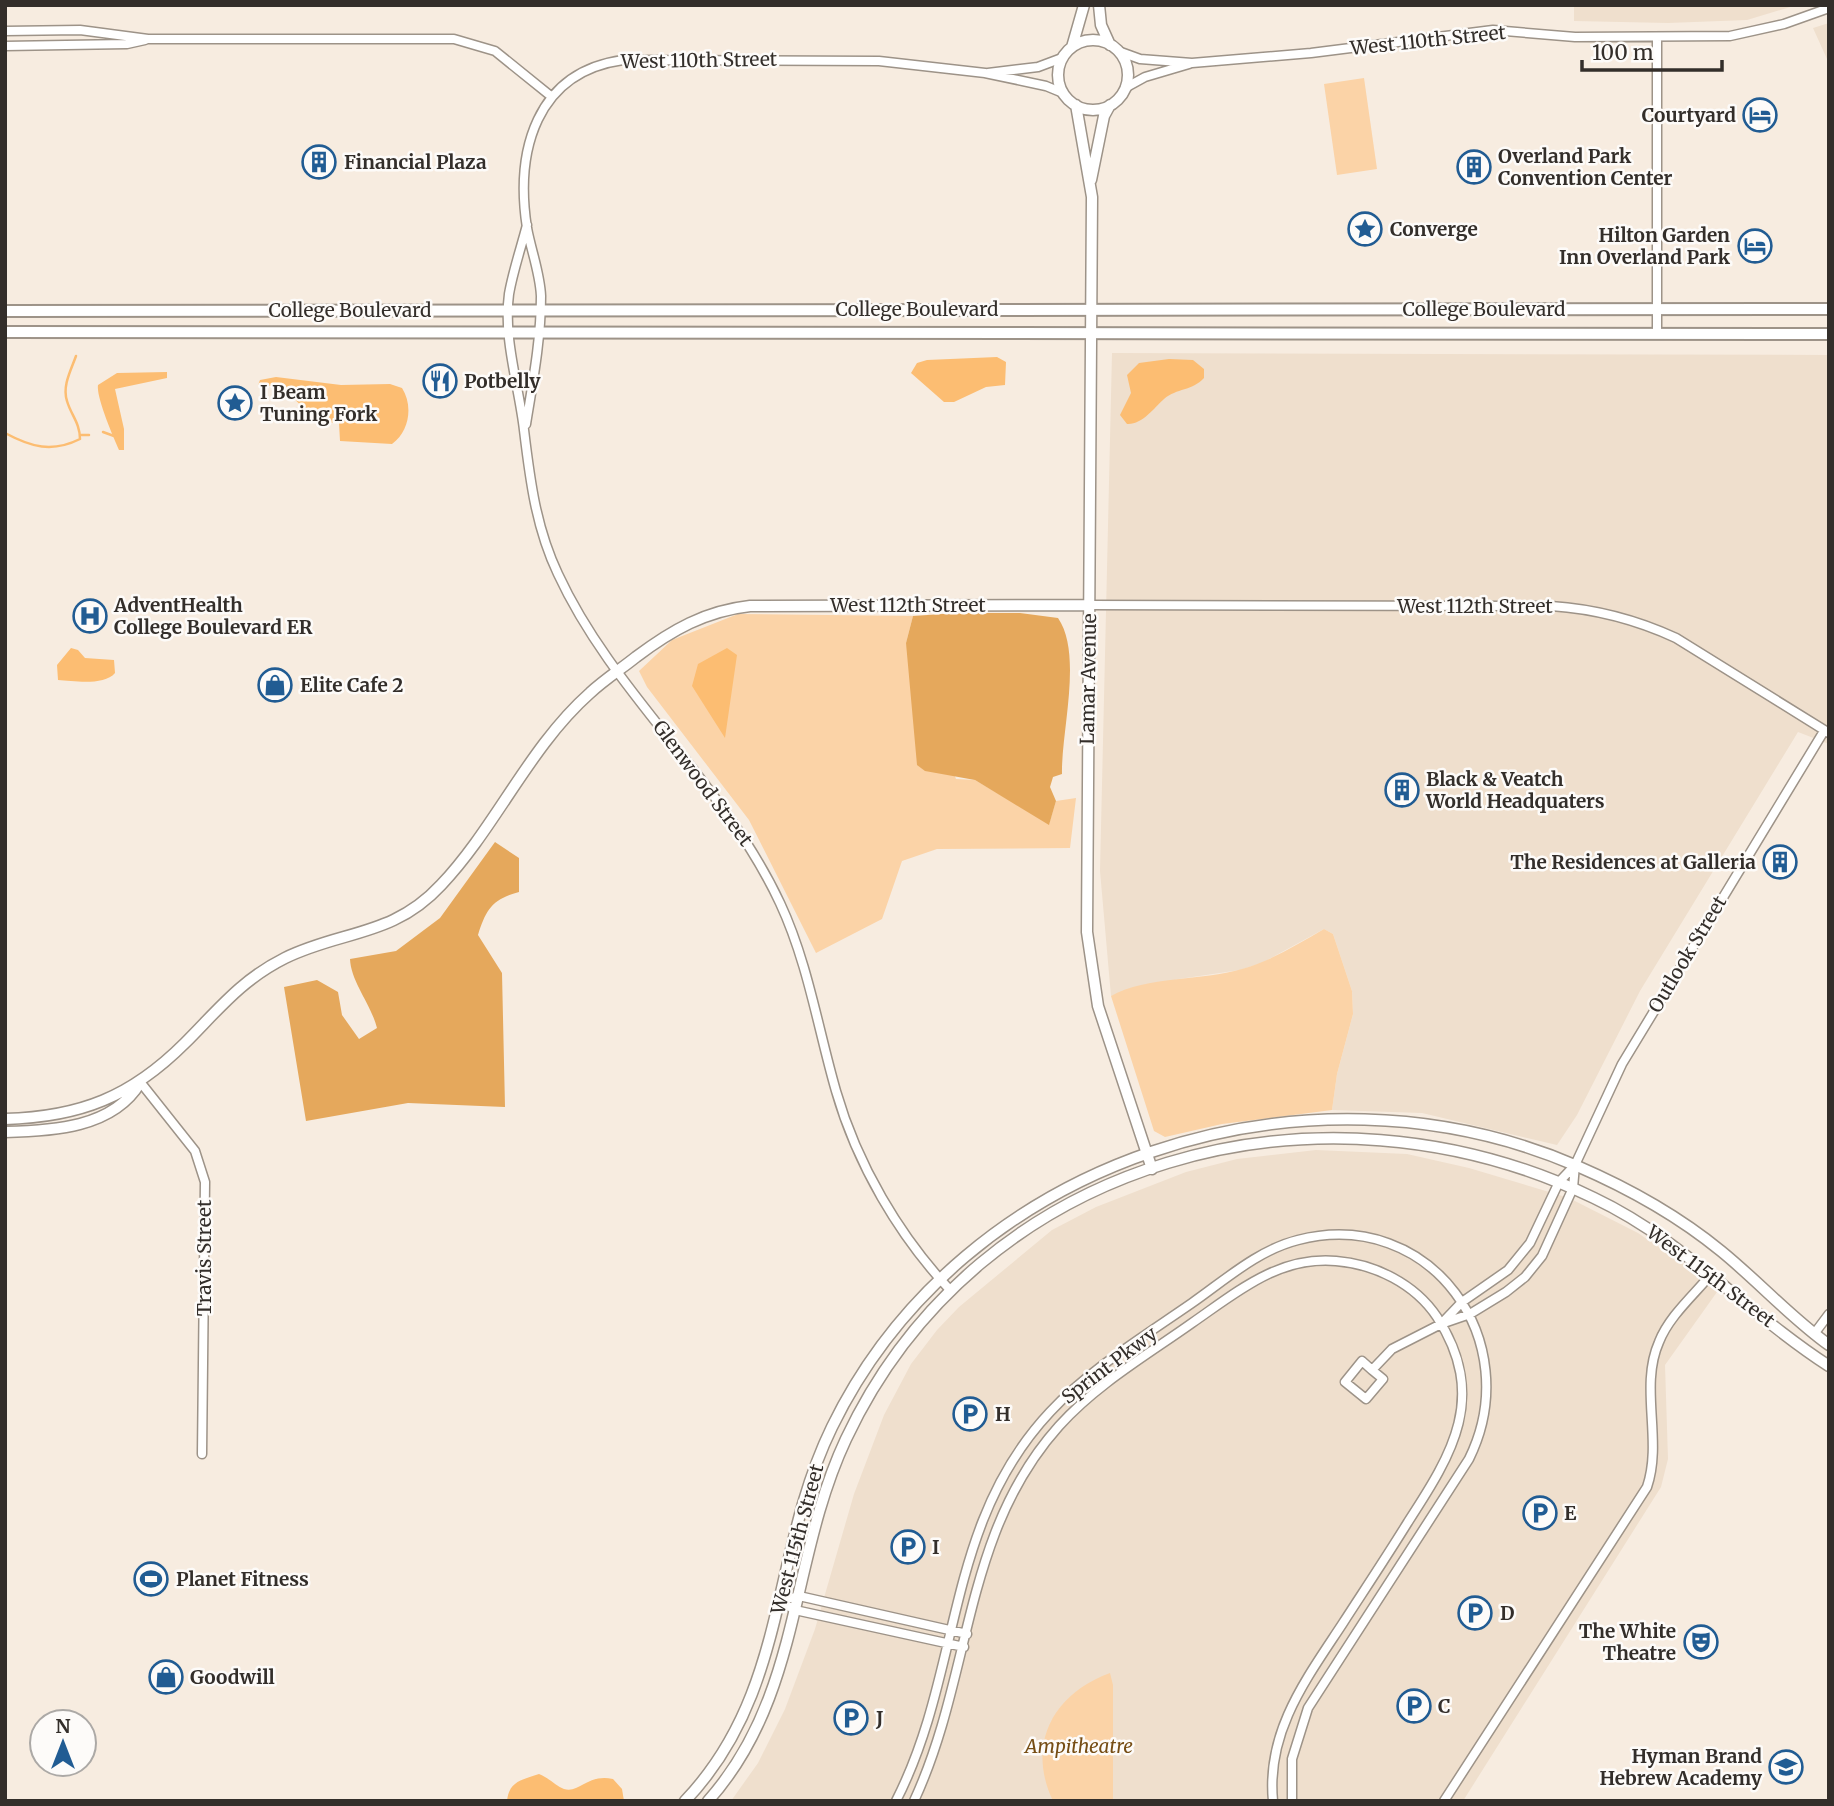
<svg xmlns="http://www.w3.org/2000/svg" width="1834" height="1806" viewBox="0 0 1834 1806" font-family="Merriweather,serif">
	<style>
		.built { fill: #efdfcd }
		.green { fill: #fbd3a7 }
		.forest { fill: #e5a85c }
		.water { fill: #fcbd72 }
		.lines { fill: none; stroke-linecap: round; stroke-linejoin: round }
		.stream { stroke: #fcbd72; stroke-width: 2.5 }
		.minor-casing { stroke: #9d9388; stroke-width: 11 }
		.tertiary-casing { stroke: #9d9388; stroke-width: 13 }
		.secondary-casing { stroke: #9d9388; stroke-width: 14 }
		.minor { stroke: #fff; stroke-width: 8 }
		.tertiary { stroke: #fff; stroke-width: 10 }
		.secondary { stroke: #fff; stroke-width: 10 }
		.labels { text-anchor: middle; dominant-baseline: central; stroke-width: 5; stroke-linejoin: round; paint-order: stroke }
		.street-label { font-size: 19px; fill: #332e2a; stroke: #fdfbf9 }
		.poi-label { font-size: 19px; font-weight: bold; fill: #332e2a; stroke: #fdfbf9; text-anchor: start }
		.park-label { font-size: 19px; font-style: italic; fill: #764d14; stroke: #fdfbf9 }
	</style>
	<rect width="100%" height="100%" fill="#f7ece0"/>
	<path class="built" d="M1574,5H1797L1747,20L1668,23L1574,21Z
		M1829,23V135L1827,59L1813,28Z
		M1112,353L1829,355V744L1798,732L1640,991L1577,1115L1557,1145L1422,1113L1332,1110L1337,1074L1353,1014L1352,991L1333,934L1324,929L1262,963L1240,970L1179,979L1111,996L1100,871Z
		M1316,1150L1407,1154L1469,1168L1569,1198L1638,1233L1684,1264L1717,1292L1665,1365L1668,1459L1661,1487L1463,1801H731L758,1763L785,1709L815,1629L854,1494L884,1415L911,1364L937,1330L959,1307L1052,1230L1096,1207L1186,1172L1237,1159Z"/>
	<path class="green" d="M1364,78L1377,169L1337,175L1324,84Z
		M738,614L913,616L906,643L956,779L975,780L1049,824L1056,801L1076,798L1070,848L937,849L902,861L882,919L816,953L749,820L647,687L639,671L672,640Z
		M1324,929L1333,934L1352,991L1353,1014L1337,1074L1332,1110L1222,1124L1165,1137L1154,1131L1111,996C1147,976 1202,981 1242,969C1271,961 1298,944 1324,929Z
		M1110,1673L1113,1685V1801H1053C1026,1744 1053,1694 1110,1673Z"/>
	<path class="forest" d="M957,613H1020L1058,618C1083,654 1061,731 1062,774L1053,777L1050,787L1056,801L1049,825L975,780L925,771L917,765L906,643L913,616Z
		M495,842L519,858V892C492,899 486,910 478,935L502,973L505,1107L408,1103L306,1121L284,987L317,980L338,992L342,1015L359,1039L377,1028C371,1004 351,982 350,959L396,951L440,918Z"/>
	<path class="water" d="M997,357L1006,362L1005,385L986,387L954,402H944L911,373L917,363L927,360Z
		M1169,359L1193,360L1204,369V378C1192,391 1177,388 1164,399C1154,408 1142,425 1127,424L1120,415L1131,393L1127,375L1139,363Z
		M167,372V378L115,389L124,429V450H119C113,436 96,397 98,385L117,373Z
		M276,377L341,385L390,384L402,388C413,405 410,431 392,444L340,441L339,423L318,422L282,387L258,385L260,380Z
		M71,648L78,650L85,658L114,660L115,673C104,686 74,681 58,680L57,665Z
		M727,648L737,655L725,738L692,686L698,664Z
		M539,1774C549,1778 556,1786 564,1789C579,1794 588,1773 613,1779L622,1789L624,1801H507C509,1781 522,1780 539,1774Z"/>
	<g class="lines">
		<path class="stream" d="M103,432L114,436
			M5,433C31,447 52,453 80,439C80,423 71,415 67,401C62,386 71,370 76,356
			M80,435H89"/>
		<defs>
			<path id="minor" d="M5,31L80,30L148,39H454L495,51L552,97
				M5,46L127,44L145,40
				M1118,51L1140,59L1192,63L1311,53L1493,30L1575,37L1730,36L1784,24L1829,8
				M988,73L1038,67L1062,58
				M1125,88L1145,77L1189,64
				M527,225C521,248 513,271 509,294C503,339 519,386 524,430C530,480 536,528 558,574C614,695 723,781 780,903C808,963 818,1029 836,1091C857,1164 899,1236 951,1291
				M1657,334V38
				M526,424C533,381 541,339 541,296C540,273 531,250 527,228C515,151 536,72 623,60L879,61L985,73L1046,86L1063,93
				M1089,605L1551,606C1596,609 1635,619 1676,638L1829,733
				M141,1083L195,1151L205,1182L202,1454
				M1441,1324L1470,1314L1506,1292L1525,1277L1542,1256L1573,1188L1575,1165L1622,1064L1824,731
				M1814,1334L1829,1314
				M1372,1370L1383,1379L1366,1399L1345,1382L1362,1361L1372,1370L1392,1349L1441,1324L1462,1302L1508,1270L1530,1243L1559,1182L1575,1165
				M780,1601L799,1596L967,1634
				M780,1601L795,1610L964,1647
				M896,1801C963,1670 944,1525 1050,1412C1090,1369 1143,1337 1192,1303C1225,1280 1258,1250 1298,1240C1431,1206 1527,1342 1469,1459L1308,1708L1292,1759V1801
				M914,1801C973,1674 962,1534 1059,1426C1097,1384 1147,1355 1192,1323C1237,1292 1278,1256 1336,1261C1375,1264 1415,1284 1437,1317C1488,1396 1453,1453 1408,1522C1387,1556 1365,1589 1343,1623C1307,1678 1266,1731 1273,1801
				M1444,1801L1647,1487C1663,1440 1639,1387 1659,1342C1669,1316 1695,1294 1712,1273"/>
			<path id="tertiary" d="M1099,5L1101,25L1110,45
				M1058 75a35 35 0 1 1 70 0a35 35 0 1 1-70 0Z
				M1072,47L1084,5
				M1076,105L1092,197L1087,932L1098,1006L1152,1169
				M1091,180L1104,116L1110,105
				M5,1119C80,1117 131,1097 185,1043C218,1010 241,980 285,958C342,930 393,937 441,885C496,827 529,747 590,693C604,680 621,669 636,657C672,630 705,611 750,606L1089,605
				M5,1132C52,1131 113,1128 140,1083
				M685,1801C789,1692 770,1554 832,1427C963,1158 1306,1049 1577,1166C1628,1188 1677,1215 1721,1251C1758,1281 1790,1317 1829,1345
				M708,1801C802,1696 789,1560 846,1439C979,1156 1321,1066 1594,1198C1683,1240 1747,1313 1829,1366"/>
			<path id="secondary" d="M5,311L1829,309
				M5,332L1829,334"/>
		</defs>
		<use href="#minor" class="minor-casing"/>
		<use href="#tertiary" class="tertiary-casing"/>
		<use href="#secondary" class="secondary-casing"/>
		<use href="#minor" class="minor"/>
		<use href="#tertiary" class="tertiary"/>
		<use href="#secondary" class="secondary"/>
	</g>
	<defs>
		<symbol id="hotel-ring" viewBox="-11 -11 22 22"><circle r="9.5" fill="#fdfbf9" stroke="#215c93" stroke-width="1.5"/><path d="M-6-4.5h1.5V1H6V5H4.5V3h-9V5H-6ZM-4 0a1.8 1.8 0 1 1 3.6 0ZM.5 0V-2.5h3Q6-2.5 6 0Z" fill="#215c93"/></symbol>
		<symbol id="building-ring" viewBox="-11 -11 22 22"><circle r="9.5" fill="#fdfbf9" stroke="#215c93" stroke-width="1.5"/><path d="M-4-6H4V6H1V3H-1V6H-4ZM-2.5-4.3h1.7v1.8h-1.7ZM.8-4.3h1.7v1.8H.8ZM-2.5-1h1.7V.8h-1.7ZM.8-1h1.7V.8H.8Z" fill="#215c93"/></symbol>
		<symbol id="sight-ring" viewBox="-11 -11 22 22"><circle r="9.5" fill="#fdfbf9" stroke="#215c93" stroke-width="1.5"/><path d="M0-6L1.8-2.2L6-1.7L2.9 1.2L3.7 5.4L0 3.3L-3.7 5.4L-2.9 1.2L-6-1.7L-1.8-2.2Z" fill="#215c93"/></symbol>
		<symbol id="restaurant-ring" viewBox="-11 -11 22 22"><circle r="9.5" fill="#fdfbf9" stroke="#215c93" stroke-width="1.5"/><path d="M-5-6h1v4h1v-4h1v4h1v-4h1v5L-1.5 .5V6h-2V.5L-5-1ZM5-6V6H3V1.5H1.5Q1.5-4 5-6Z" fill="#215c93"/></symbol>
		<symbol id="hospital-ring" viewBox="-11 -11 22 22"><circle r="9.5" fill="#fdfbf9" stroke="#215c93" stroke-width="1.5"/><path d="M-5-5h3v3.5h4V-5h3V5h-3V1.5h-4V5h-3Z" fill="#215c93"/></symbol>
		<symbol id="shop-ring" viewBox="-11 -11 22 22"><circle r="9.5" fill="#fdfbf9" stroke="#215c93" stroke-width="1.5"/><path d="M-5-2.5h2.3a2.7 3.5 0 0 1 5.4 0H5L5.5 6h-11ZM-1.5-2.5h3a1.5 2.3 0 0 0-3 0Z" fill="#215c93"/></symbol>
		<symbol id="parking-ring" viewBox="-11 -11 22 22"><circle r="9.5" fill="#fdfbf9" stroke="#215c93" stroke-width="1.5"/><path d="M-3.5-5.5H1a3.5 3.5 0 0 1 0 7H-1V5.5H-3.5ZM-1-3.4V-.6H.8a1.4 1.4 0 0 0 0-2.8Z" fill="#215c93"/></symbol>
		<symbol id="stadium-ring" viewBox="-11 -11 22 22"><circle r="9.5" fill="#fdfbf9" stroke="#215c93" stroke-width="1.5"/><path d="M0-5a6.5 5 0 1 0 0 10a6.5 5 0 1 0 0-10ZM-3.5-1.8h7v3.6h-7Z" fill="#215c93"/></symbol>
		<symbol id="theatre-ring" viewBox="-11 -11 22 22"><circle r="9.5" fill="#fdfbf9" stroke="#215c93" stroke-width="1.5"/><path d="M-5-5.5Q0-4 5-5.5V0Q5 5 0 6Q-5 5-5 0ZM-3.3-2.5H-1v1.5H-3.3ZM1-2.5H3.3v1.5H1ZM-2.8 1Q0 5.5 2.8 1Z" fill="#215c93"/></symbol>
		<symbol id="school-ring" viewBox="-11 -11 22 22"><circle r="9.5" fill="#fdfbf9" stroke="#215c93" stroke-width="1.5"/><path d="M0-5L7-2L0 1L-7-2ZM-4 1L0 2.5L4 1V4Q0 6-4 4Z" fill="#215c93"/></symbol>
	</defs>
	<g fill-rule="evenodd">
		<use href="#hotel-ring" x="1741" y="96" width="38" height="38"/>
		<use href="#building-ring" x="300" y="143" width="38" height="38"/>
		<use href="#building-ring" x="1455" y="148" width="38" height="38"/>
		<use href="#sight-ring" x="1346" y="210" width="38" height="38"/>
		<use href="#hotel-ring" x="1736" y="227" width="38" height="38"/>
		<use href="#restaurant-ring" x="421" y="362" width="38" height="38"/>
		<use href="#sight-ring" x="216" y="384" width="38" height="38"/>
		<use href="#hospital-ring" x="71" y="597" width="38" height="38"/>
		<use href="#shop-ring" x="256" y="666" width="38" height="38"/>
		<use href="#building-ring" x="1383" y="771" width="38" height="38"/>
		<use href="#building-ring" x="1761" y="843" width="38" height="38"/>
		<use href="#parking-ring" x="951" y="1395" width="38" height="38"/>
		<use href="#parking-ring" x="1521" y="1494" width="38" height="38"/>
		<use href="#parking-ring" x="889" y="1528" width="38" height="38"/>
		<use href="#stadium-ring" x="132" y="1560" width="38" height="38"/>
		<use href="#parking-ring" x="1456" y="1594" width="38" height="38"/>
		<use href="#theatre-ring" x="1682" y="1623" width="38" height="38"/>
		<use href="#shop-ring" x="147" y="1658" width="38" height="38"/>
		<use href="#parking-ring" x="1395" y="1687" width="38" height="38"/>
		<use href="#parking-ring" x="832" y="1699" width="38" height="38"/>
		<use href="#school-ring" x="1767" y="1748" width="38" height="38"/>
	</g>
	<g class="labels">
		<g class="street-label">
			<text transform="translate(1428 40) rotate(-6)">West 110th Street</text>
			<text transform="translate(699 60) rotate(-1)">West 110th Street</text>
			<text x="917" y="309">College Boulevard</text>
			<text x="1484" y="309">College Boulevard</text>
			<text x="350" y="310">College Boulevard</text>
			<text x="908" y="605">West 112th Street</text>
			<text x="1475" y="606">West 112th Street</text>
			<text transform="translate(1088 679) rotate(-89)">Lamar Avenue</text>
			<text transform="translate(703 783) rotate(53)">Glenwood Street</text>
			<text transform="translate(1687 954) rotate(-59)">Outlook Street</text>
			<text transform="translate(204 1258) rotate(-90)">Travis Street</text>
			<text transform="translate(1711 1276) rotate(37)">West 115th Street</text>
			<text transform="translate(1109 1365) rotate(-37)">Sprint Pkwy</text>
			<text transform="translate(797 1539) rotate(-75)">West 115th Street</text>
		</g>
		<g class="poi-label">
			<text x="1736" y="115" text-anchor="end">Courtyard</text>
			<text x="1498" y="156">Overland Park<tspan x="1498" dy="22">Convention Center</tspan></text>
			<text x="344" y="162">Financial Plaza</text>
			<text x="1390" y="229">Converge</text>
			<text x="1730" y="235" text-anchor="end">Hilton Garden<tspan x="1730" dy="22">Inn Overland Park</tspan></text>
			<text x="464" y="381">Potbelly</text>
			<text x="260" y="392">I Beam<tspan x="260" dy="22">Tuning Fork</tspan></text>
			<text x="114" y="605">AdventHealth<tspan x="114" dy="22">College Boulevard ER</tspan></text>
			<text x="300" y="685">Elite Cafe 2</text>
			<text x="1426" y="779">Black &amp; Veatch<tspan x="1426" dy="22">World Headquaters</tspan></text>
			<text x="1756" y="862" text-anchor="end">The Residences at Galleria</text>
			<text x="995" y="1414">H</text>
			<text x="1564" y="1513">E</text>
			<text x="932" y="1547">I</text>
			<text x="176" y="1579">Planet Fitness</text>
			<text x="1500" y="1613">D</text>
			<text x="1676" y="1631" text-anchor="end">The White<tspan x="1676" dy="22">Theatre</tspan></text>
			<text x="190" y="1677">Goodwill</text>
			<text x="1438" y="1706">C</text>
			<text x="876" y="1718">J</text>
			<text x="1762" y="1756" text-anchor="end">Hyman Brand<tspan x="1762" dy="22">Hebrew Academy</tspan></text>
		</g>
		<g class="park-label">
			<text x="1079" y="1746">Ampitheatre</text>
		</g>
	</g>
	<rect width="1834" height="1806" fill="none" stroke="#332e2a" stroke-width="14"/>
	<g transform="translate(63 1743)"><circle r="33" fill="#fdfbf9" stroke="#aca9a6" stroke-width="2"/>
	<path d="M0-5L12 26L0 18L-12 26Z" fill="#215c93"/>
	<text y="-10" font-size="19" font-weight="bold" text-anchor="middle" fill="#332e2a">N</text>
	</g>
	<path d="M1582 60v10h140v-10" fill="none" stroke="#332e2a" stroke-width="3.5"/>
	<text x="1592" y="60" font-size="21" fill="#332e2a" stroke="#fdfbf9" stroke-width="5" paint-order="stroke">100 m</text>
</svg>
